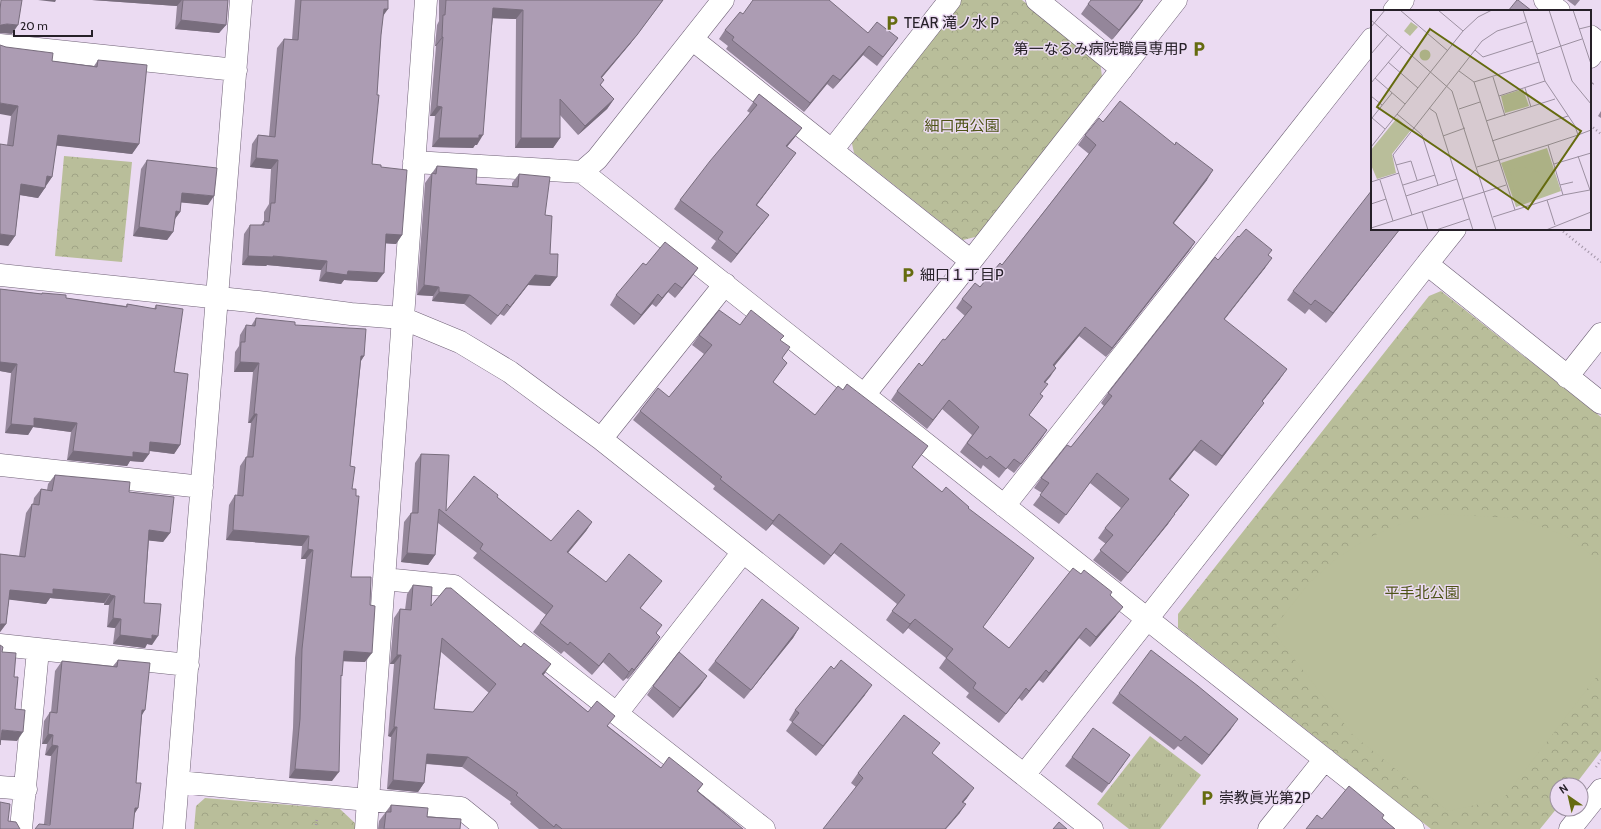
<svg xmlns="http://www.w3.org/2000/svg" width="1601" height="829" viewBox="0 0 1601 829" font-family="Cabin,'Noto Sans JP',sans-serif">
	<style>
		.grass { fill: url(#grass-tufts) }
		.park { fill: url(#park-crowns) }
		.garden { fill: #b9be9a }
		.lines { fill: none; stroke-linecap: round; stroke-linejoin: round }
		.minor-casing { stroke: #6f6176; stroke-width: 23 }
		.path { stroke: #a396a8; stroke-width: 2.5; stroke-dasharray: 1 3; stroke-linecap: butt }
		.minor { stroke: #fff; stroke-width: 22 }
		.wall { fill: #94869a; fill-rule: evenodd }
		.shaded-wall { fill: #786d7d }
		.building { fill: #ac9cb3; stroke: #786d7d; fill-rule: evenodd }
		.labels { text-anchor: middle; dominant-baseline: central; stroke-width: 3; stroke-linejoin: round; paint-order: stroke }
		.poi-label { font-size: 15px; fill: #262028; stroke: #ebdbf2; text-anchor: start }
		.park-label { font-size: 15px; fill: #4e5317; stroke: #ebdbf2 }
		.inset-road { fill: none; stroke: #9c90a1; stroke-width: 1 }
		.view { fill: #656b0f; fill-opacity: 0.15; stroke: #656b0f; stroke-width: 2 }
		.inset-edge { fill: none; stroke: #262028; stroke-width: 2 }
	</style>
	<defs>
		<pattern id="grass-tufts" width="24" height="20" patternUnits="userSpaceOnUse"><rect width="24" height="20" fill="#b9be9a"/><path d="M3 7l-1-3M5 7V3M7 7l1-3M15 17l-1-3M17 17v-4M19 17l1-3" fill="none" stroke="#9fa385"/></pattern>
		<pattern id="park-crowns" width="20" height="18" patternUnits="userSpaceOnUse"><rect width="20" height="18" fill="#b9be9a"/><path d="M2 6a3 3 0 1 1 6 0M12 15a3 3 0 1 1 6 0" fill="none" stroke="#9fa385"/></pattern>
	</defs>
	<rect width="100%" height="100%" fill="#ebdbf2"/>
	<path class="grass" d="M1150,736L1201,775L1160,829H1129L1097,804Z"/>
	<path class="park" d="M959,0H1022L1100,61L1102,77L979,236L963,240L854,153L851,139Z
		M64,156L132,162L122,262L55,256Z
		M1441,291L1601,417V751L1575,785H1557V808L1540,829H1431L1178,628V614L1429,296Z
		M205,798L340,809L357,825L356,829H194L196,806Z"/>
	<path class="garden" d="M1436,514L1516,518L1564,535L1601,562V671L1503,799L1448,811L1353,735L1272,630L1310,582L1336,559L1368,538L1401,524Z"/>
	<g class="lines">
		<defs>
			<path id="minor" d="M1037,0L1122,69
				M1545,0L1559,11
				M1394,11L1403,0
				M1590,36L1600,44L1590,57
				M692,39L971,261
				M0,45L236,70
				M833,149L950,0
				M414,162L582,172L1413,829
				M582,172L597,159L723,0
				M1455,229L1427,264L1601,403
				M0,275L258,302L351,314L402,318L460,342L510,372L601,439L1092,829
				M1567,377L1601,334
				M864,395L971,261L1176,0
				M601,439L725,284
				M0,465L202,487
				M1004,506L1372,39
				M384,579L454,586L764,829
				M0,645L188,665
				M617,713L743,552
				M1024,775L1427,264
				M178,782L368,800L426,0
				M0,787L26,789
				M21,829L38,650
				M174,829L241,0
				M366,829L368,800L461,808L487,829
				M1269,829L1325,759
				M1570,829L1601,790"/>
		</defs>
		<use href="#minor" class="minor-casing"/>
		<path class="path" d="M1590,87L1595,81
			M1590,125L1601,134
			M1560,229L1601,262
			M1596,767L1601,760
			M316,825L317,819"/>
		<use href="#minor" class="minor"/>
	</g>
	<path class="wall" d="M92,0H228L226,25L219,33L175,29L177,6Z
		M295,0H388L383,16L381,35L372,164L381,167L402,235L396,244L385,243L377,282L344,280L341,284L319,281L321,270L267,265L266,266L242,265L244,234L250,225H261L264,221V212L269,204L271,169L250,167L252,144L258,135L269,136L277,48L284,39L292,40Z
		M439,0H663L630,44L602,77L601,85L614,99L607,109L578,135L560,115V138L553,148H515L516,19L493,18L477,145H475L473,148L432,147L435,116H430L436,46H435L437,25L439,21Z
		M1143,0L1138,8L1112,40L1081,14L1088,4Z
		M1567,0H1580L1575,6Z
		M743,14L868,33L898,38L877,66L863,55L833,89L827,84L804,112L726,49L728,46L719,39L725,30Z
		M6,47L52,61L94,66L98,60L139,144L132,154L56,145L52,177L38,198L20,195L15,236L8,246L7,145L11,116Z
		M759,94L802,128L787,147L796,153L757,205L769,215L762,224L731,263L711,248L716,241L674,209L680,200L750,113L747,111Z
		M1601,111V118L1598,116Z
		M1103,122L1207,180L1174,223L1195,242L1189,251L1106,357L1079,336L1054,366L1056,368L1045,382L1040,394L1043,396L1029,415L1047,430L1041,439L1014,473L1007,468L999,478L983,465L981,469L960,452L972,435L942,409L927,429L891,400L897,391L922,366L945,340L965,316L956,308L962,299L980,287L1002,265L1089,154L1078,145L1085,135Z
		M147,160L208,205L181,202L180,212L175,219L173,232L167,240L133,236L141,169Z
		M437,166L476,184L512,187V183L519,174L545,215L550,254L557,277L550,286L528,285L504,316L500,314L491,325L464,304L432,301L433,296L417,295L425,183Z
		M1400,229L1326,323L1309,309L1305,314L1287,300L1293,291Z
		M1269,255L1265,268L1224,319L1280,379L1262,401L1264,403L1257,412L1216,466L1194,450L1170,480L1189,495L1174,514L1168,524L1121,582L1093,560L1106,544L1098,538L1105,528L1121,508L1090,483L1059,524L1033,505L1042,493L1034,488L1041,478L1071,447L1104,406L1101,403L1108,393L1218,260Z
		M646,265L698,268L691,278L675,298L668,292L656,307L652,304L634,325L610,305L616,295Z
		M0,289L42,294V293L66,298L126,306L127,304L154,309L156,305L174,372L180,445L174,454L149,451V454L143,462L130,461L127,466L67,460L71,432L33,427L28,435L5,433L11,373L0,371Z
		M256,318L295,325L364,356L361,361L350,466L352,489L351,577L365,662L343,661L341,678L332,781L289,778L293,728L295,658L306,559H301L302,546L226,540L229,505L235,495L237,496L240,466L246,457H247L251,423H248L253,372H234L235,352L239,346L240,335L246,325L251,326Z
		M699,335L781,341L782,358L780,372L773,382L815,415L928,446L912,467L942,492L968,508L1027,568L983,627L1009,648L1081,574L1110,595L1116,616L1090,647L1079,638L1043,683L1039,680L1022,701L1019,698L999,723L966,697L969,693L939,668L946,658L908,628L903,634L886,620L897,604L834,553L824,565L772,524L766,531L713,489L715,486L633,420L640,411L669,397L704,354L692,345Z
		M421,454L446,511L497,497L551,541L592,522L586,531L568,553L606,582L655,590L640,609L656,633L660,637L628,679L626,678L623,681L603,662L592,675L564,651L561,654L533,632L546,615L473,558L477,553L438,523L435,555L428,565L401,562L404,522L411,513H412L415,463Z
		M55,475L129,492L170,533L163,542L149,540L144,603L152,645L147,644L145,648L113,644L115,628L107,627L109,605H104V603L50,598L46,604L9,599L6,624L0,632V554L19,556L26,513L32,504H33L34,498L41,489L47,490L48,484Z
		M413,585L431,606L545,673L543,675L588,712L608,726L661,768L703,784L698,791L743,829H539L510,804L511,802L462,767L426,764L424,783L418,792L387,789L391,737L388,736L394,664H390L394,618L400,609L405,610L407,594ZM441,652L489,693L473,712L434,709Z
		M799,628L793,638L744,699L708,670L715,661Z
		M118,660L142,715L136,783L138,808L134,814L133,829L44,824L51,756L45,755L47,744H42L44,721L50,712H51L55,671L62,661L113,666Z
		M834,669L865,695L816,756L786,731L792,722L789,720L795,710Z
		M707,676L700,686L673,718L647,695L653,686Z
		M1119,693L1231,729L1202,765L1178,746L1174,750L1112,703Z
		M932,754L967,798L963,802L959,814L856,787L851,783L858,773Z
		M1072,757L1124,764L1102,793L1065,766Z
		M391,805L427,817L460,829H378L379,821Z"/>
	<path class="shaded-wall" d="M38,0H56L55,2Z
		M92,0H182L177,6Z
		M663,0L630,44L595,86L601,77Z
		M1143,0L1138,8L1112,40L1119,30Z
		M493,8L523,10L516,19L487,18Z
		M384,9H388L381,19Z
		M181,20L226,25L219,33L175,29Z
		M7,24L18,25L12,34L0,33V26L1,25Z
		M442,37H443L436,46H435Z
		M869,46L863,55L833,89L840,80Z
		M833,75L827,84L804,112L810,103Z
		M614,99L607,109L578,135L585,126Z
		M0,103L18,106L11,116L0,114Z
		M437,106L442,107L435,116H430Z
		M802,128L795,137L780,155L786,146Z
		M58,135L139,144L132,154L51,145Z
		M479,135H483L477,145H475L473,148L432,147L439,138Z
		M521,138H560L553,148H515Z
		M796,153L789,162L750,214L756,205Z
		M256,158L278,160L271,169L250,167Z
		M1213,170L1207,180L1167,232L1173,223Z
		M47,176L52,177L45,187Z
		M21,184L45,188L38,198L14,194Z
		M182,193L214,196L208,205L176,202Z
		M176,211L180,212L174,220Z
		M769,215L762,224L731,263L737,254Z
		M139,227L173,232L167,240L133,236Z
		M1400,229L1326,323L1333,313Z
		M0,234L15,236L8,246L0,245Z
		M386,234L402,235L396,244L379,243Z
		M1195,242L1189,251L1106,357L1112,348Z
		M248,256H273L327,261L321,270L267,265L266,266L242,265Z
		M1272,258L1265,268L1217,329L1224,319Z
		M698,268L691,278L675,298L682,288Z
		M348,271L384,273L377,282L344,280L341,284L319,281L326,272Z
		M535,275L557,277L550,286L528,285L504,316L510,307Z
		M675,283L668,292L656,307L662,298Z
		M424,285L439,287L433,296L417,295Z
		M439,292L470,295L464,304L432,301Z
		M658,294L652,304L634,325L641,315Z
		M1085,327L1079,336L1047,375L1053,365Z
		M361,356H364L358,365Z
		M0,362L17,364L11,373L0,371Z
		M240,362L259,363L253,372H234Z
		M1056,368L1050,377L1038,391L1044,382Z
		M1287,369L1280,379L1255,411L1262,401Z
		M949,400L942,409L927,429L933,420Z
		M1264,403L1257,412L1216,466L1222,456Z
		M254,414H257L251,423H248Z
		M34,418L77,423L71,432L33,427L28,435L5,433L11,424Z
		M1047,430L1041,439L1014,473L1021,464Z
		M1201,440L1194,450L1163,489L1169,479Z
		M150,442L180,445L174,454L144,450Z
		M73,451L133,452L149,454L143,462L130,461L127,466L67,460Z
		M1189,495L1182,505L1167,523L1174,514Z
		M779,514L772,524L766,531L773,521Z
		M1175,514L1168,524L1121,582L1128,573Z
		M592,522L586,531L561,561L567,552Z
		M149,530L170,533L163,542L143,540Z
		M233,530L309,536L302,546L226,540Z
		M841,543L834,553L824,565L831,556Z
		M308,549L313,550L306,559H301Z
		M407,553L435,555L428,565L401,562Z
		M53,589L110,594L104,603L50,598L46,604L4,599L10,590Z
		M110,595L115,596L109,605H104Z
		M1123,607L1116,616L1090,647L1096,637Z
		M113,618L121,619L115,628L107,627Z
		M915,619L908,628L903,634L910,624Z
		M1,624H6L0,632V625Z
		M799,628L793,638L744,699L751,690Z
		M1086,628L1079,638L1043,683L1049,673Z
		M120,635H152L158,636L152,645L147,644L145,648L113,644Z
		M660,637L654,646L628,679L634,670Z
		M344,651L372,653L365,662L337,661Z
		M609,653L603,662L592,675L599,666Z
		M397,655H401L394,664H390Z
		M551,664L545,673L536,684L542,674Z
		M632,668L626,678L623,681L629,672Z
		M1046,670L1039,680L1022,701L1029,691Z
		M707,676L700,686L673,718L680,708Z
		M872,685L865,695L816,756L823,746Z
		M1026,688L1019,698L999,723L1006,714Z
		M142,710H145L139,720Z
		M1238,719L1231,729L1202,765L1209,755Z
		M394,727H397L391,737L388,736Z
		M2,730L23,732L17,741L0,740Z
		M48,734L53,735L47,744H42Z
		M52,745L58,746L51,756L45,755Z
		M427,754L468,757L462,767L420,763Z
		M295,769L339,772L332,781L289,778Z
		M393,780L424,783L418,792L387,789Z
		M974,788L967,798L956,811L962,802Z
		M966,804L959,814L946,829H945Z
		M135,808H138L132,818Z"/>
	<path class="building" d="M1,0H22L18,25L7,24L1,25L0,26V10Z
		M183,0H228L226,25L181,20Z
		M301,0H388V9H384L381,35L377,95H379L372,164L381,165V167L407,170L402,235L386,234L384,273L348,271L347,275L326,272L327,261L273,256V257L248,256L250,225H264V221L269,222L271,203H275L278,160L256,158L258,135L275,137L284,39L298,40Z
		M446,0H663L637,35L601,77L604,80L600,85L614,99L585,126L560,99V138H521L523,10L493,8L483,135H479V138H439L442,107L437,106L443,37H442L443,15H445Z
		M753,0H829L868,33L877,22L898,38L883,57L869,46L840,80L833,75L810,103L732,40L734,37L725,30L740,12L743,14Z
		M1091,0H1143L1119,30L1088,4Z
		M1517,0H1518L1532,11H1508Z
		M0,45L6,47L53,53L52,61L97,67L98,60L147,65L139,144L58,135L52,177L47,176L45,188L21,184L15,236L0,234V144L13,146L18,106L0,103Z
		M759,94L802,128L786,146L796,153L756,205L769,215L737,254L718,239L723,232L680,200L710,161L757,105L753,102Z
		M1120,101L1175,145L1176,142L1213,170L1173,223L1195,242L1112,348L1085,327L1053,365L1056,368L1044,382L1048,384L1040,394L1043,396L1029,415L1047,430L1021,464L1014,459L1006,469L990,456L987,459L967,443L979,427L949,400L933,420L897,391L919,363L922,366L943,339L945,340L972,307L962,299L975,283L980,287L1000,263L1002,265L1047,208L1096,145L1085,135L1099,118L1103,122Z
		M147,160L217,168L214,196L182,193L180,212L176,211L173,232L139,227Z
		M437,166L477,169L476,184L518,187L519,174L550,177L545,215L552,216L550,254H558L557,277L535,275L510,307L507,304L498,316L470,295L439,292V287L424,285L432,173L436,174Z
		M1372,190V229H1400L1333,313L1315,300L1311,305L1293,291Z
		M1246,229L1272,250L1268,255L1272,258L1224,319L1287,369L1262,401L1264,403L1222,456L1201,440L1169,479L1189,495L1174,514H1175L1128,573L1100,550L1113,535L1105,528L1129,499L1097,473L1066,515L1040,495L1049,483L1041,478L1067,445L1071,447L1112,396L1108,393L1215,257L1218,260L1238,236L1239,237Z
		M665,242L698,268L682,288L675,283L662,298L658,294L641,315L616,295L643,263L646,265Z
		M0,289L42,294V293L66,295V298L127,307V304L156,309V305L183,309L174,372L188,374L180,445L150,442L149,454L133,452V457L73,451L77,423L34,418V426L11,424L17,364L0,362Z
		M719,310L740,325L751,310L784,336L780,340L790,347L782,358L787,363L773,382L815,415L838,386L843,390L847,384L928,446L912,467L942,492L946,487L969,507L968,508L1034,558L983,627L1009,648L1073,568L1081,574L1084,570L1112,592L1110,595L1123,607L1096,637L1086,628L1049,673L1046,670L1029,691L1026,688L1006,714L973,688L976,683L946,658L953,649L915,619L910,624L892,611L905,595L841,543L831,556L779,514L773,521L720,479L722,477L640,411L658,388L669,397L712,345L699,335Z
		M256,318L295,322V325L366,329L364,356H361L350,466L355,467L352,489H356V496H359L351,577H371L370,605L375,606L372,653L344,651L342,676L341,675L339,772L295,769L300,719L302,649L313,550L308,549L309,536L233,530L235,495L243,496L246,457H253L257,414H254L259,363L240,362L241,342H245L246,325L255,326Z
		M421,454L449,455L446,511L474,476L498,495L497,497L551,541L578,510L592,522L567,552L606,582L629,554L662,581L640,608L662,625L656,633L660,637L634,670L632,668L629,672L609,653L599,666L570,642L568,645L540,623L553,606L480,549L483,544L439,509L435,555L407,553L411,513H418Z
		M55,475L130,482L129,492L174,497L170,533L149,530L144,603L161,604L158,636L152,635V639L120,635L121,619L113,618L115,596L110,595V594L53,589V594L10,590L6,624H1L0,625V554L25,557L32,504L39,505L41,489L52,491Z
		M413,585L432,587L431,606L446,588H451L521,647L524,643L551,664L542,674L588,712L597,701L615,716L607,726L661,768L669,757L703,784L697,791L743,829H562L556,824L554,827L516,795L518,793L468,757L427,754L424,783L393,780L397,727H394L401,655H397L400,609L411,610ZM442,638L496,684L473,712L434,709Z
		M762,599L799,628L751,690L715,661Z
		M0,645L3,647L2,652L16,653L14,677H18L15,709L25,710L23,732L2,730L0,745Z
		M1151,650L1198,686L1238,719L1209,755L1185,736L1181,741L1119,693Z
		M679,652L707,676L680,708L653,686Z
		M118,660L150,663L145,710H142L136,783H141L138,808H135L133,829H35L39,824L50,825L58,746L52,745L53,735L48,734L50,712L57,713L62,661L117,667Z
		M841,660L872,685L823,746L792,722L799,713L795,710L831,666L834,669Z
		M904,715L940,743L932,753L974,788L962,802L966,804L945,829H823L863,778L858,773Z
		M1093,728L1130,755L1109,784L1072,757Z
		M1349,786L1384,815L1382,818L1395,829H1306L1317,815L1322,819Z
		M0,802L10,804L8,821L16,822L20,829H0Z
		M391,805L428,808L427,817L461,819L460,829H384L386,812H391Z
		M1059,822L1067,829H1053Z"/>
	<defs>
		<symbol id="parking-bare" viewBox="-9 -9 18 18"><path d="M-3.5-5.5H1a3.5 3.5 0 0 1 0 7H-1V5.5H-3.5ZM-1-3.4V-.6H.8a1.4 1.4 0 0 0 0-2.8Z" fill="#656b0f" stroke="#ebdbf2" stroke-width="2.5" paint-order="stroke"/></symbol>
	</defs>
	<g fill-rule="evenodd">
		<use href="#parking-bare" x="881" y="12" width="22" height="22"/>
		<use href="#parking-bare" x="1188" y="38" width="22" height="22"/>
		<use href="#parking-bare" x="897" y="264" width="22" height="22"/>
		<use href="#parking-bare" x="1196" y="787" width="22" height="22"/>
	</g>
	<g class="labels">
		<g class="poi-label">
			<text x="904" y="23">TEAR 滝ノ水 P</text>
			<text x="1187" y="49" text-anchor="end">第一なるみ病院職員専用P</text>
			<text x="920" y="275">細口１丁目P</text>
			<text x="1219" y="798">崇教眞光第2P</text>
		</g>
		<g class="park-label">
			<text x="962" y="126">細口西公園</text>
			<text x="1422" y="593">平手北公園</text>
		</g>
	</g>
	<g transform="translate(1371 10)">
		<rect width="220" height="220" fill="#ebdbf2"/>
		<path d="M40,12L47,17L39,26L33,21Z" fill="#b9be9a"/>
		<path d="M48.5 45a5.5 5.5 0 1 1 11 0a5.5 5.5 0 1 1-11 0ZM152,79L158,96L134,103L130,86ZM26,108L40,120L21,144L25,163L6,169L0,155V140ZM176,138L190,181L145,197L130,153Z" fill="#b9be9a"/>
		<path d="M149,157L162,159L169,164L175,178L168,184L150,190L144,188L139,159Z" fill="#b9be9a"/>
		<path class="inset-road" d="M29,0L77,41M67,0L92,21M152,0L174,71L204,116L207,125L177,135L192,185L176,190L184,215M178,0L201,71L220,94M202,0L220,54M0,10L81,81L125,220M0,17L14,0M208,19L220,16M104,40L112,47L162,31M0,44L17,24M166,44L211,29M17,52L47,78M88,61L103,72L144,200M122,67L134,106M4,68L34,94M103,72L168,52M0,73L31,36M154,78L160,97M0,86L11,95M128,86L174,71M58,98L65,103L102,220M88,99L109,92M26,104L43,118L111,31L126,21L155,12M0,107L14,119M1,108L21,83M115,111L184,89M207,125L220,120M72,126L94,118M121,131L197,106M0,137L92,21L107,7L121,0M183,154L220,143M25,155L40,151L46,170M106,157L177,135M9,170L22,211M0,172L28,163M32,175L64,165M189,175L202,172M192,185L219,180L207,146M35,186L86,169M0,194L15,189M51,201L57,220M41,205L22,145L43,118L51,125L67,175M122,207L176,190M0,218L135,175M65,220L98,209M175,220L220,202"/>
		<path class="view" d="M59,19L210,121L157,199L6,97Z"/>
		<rect width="220" height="220" class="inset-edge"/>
	</g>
	<g transform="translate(1569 797) rotate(326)"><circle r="19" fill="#ebdbf2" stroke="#9c90a1"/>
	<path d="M0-3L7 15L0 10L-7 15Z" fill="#656b0f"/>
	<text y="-6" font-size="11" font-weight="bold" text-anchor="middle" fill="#262028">N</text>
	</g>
	<path d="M14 30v6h78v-6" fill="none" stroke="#262028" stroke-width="2"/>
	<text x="20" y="30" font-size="12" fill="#262028" stroke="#ebdbf2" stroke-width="3" paint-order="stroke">20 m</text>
</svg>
